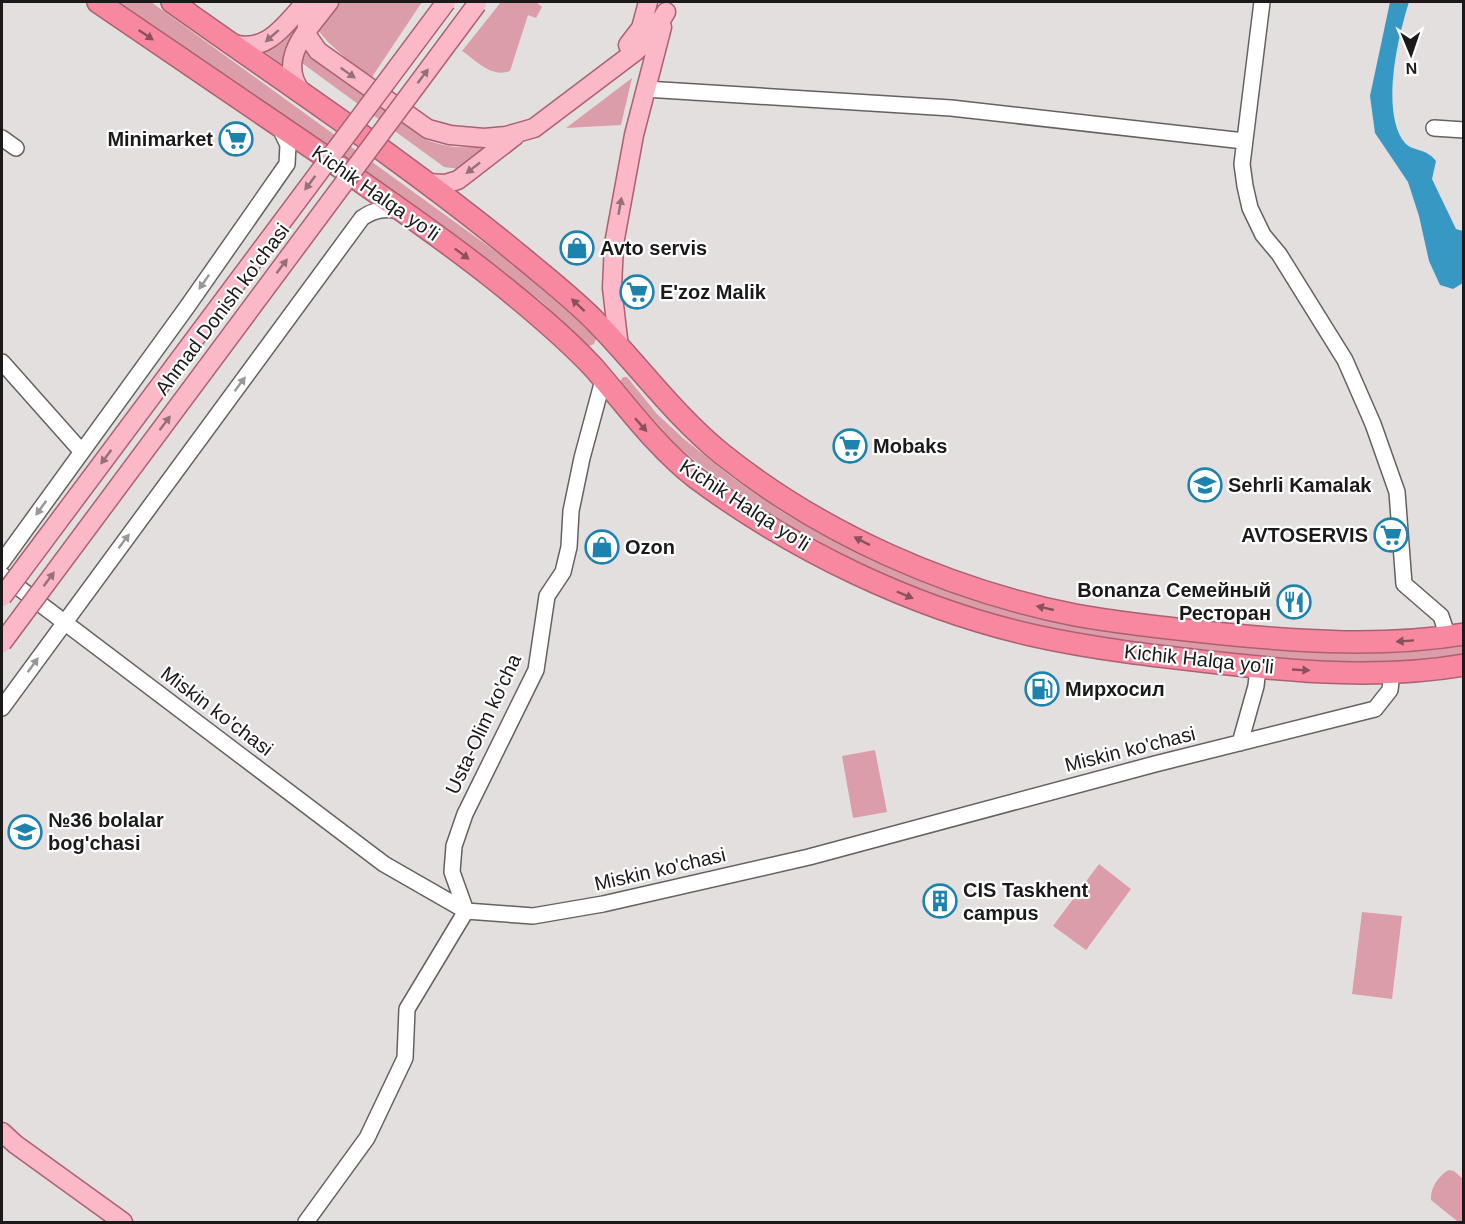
<svg xmlns="http://www.w3.org/2000/svg" width="1465" height="1224" viewBox="0 0 1465 1224" font-family="Arial,sans-serif">
	<style>
		.green { fill: #db9da8 }
		.water { fill: #3798c4 }
		.lines { fill: none; stroke-linecap: round; stroke-linejoin: round }
		.minor-casing { stroke: #656161; stroke-width: 18 }
		.major-casing { stroke: #ab6171; stroke-width: 21 }
		.highway-casing { stroke: #ab6171; stroke-width: 24 }
		.minor { stroke: #fff; stroke-width: 15 }
		.major { stroke: #fbb8c6; stroke-width: 18 }
		.highway { stroke: #f888a0; stroke-width: 21 }
		.major-bridge-casing { stroke: #ab6171; stroke-width: 21; stroke-linecap: butt }
		.major-bridge { stroke: #fbb8c6; stroke-width: 18 }
		.oneway { fill: #8a505c }
		.oneway2 { fill: #967078 }
		.oneway3 { fill: #989898 }
		.labels { text-anchor: middle; dominant-baseline: central; stroke-width: 4.5; stroke-linejoin: round; paint-order: stroke }
		.poi-label { font-size: 20px; font-weight: bold; fill: #1b1919; stroke: #fff; text-anchor: start }
		.street-label { font-size: 20px; fill: #1b1919; stroke: #fff }
	</style>
	<rect width="100%" height="100%" fill="#e3dfdf"/>
	<path class="green" d="M118,2H151L553,293L597,336L594,344L589,346L583,343L543,303L423,212Z
		M336,2H422L370,80L328,42L316,28Z
		M501,2H536L542,7L536,18L528,15L510,71C491,78 477,61 462,51Z
		M294,25L302,30L288,69L265,52L279,44Z
		M306,45L313,58L427,140C449,149 471,149 494,144L460,169L444,167L302,63Z
		M632,78L621,125L566,128Z
		M623,377H627L657,414L684,439L734,479L781,511L826,537L873,560L955,592L1167,638L1265,649L1382,652L1463,646V658C1377,666 1291,661 1205,652C1152,646 1097,640 1045,628C928,600 819,553 722,481C698,463 672,444 652,422C640,409 630,396 619,383Z
		M875,750L887,812L853,818L842,756Z
		M1099,864L1131,889L1086,950L1053,926Z
		M1362,912L1402,916L1392,999L1352,994Z
		M1449,1170L1454,1171L1463,1179V1222L1457,1221L1431,1200C1430,1188 1439,1175 1449,1170Z"/>
	<path class="water" d="M1390,2H1409C1398,36 1380,113 1405,143C1413,152 1425,147 1436,161L1432,179L1456,229L1463,231V283L1453,289L1440,285L1429,261L1419,216L1408,182L1375,133L1370,96Z"/>
	<g class="lines">
		<defs>
			<path id="minor" d="M1262,2L1242,164L1245,186L1250,208L1263,235L1279,254L1345,360L1373,424L1397,492L1404,584L1441,616L1448,637
				M645,89L951,108L1244,141
				M1434,128L1464,130
				M2,138L16,148
				M2,362L82,452
				M2,562L187,307L287,164L288,145L279,126
				M2,575L384,864L466,911L533,916L603,904L809,857L1155,764L1375,709L1390,690L1392,672
				M2,708L362,218C374,209 386,208 401,211
				M1240,743L1256,686L1258,667
				M306,1222L367,1138L405,1058L407,1009L466,911L452,872L454,846L465,814L536,670L547,596L563,572L569,547L571,511L582,458L603,380"/>
			<path id="major" d="M310,2L306,34L318,51L428,129L450,135L484,138L506,136L534,128L636,51L650,38L666,12
				M230,43C267,55 284,25 306,2
				M628,45L641,28L648,2
				M302,93C275,59 309,29 329,2
				M428,183L445,184L458,180L515,136
				M619,347L612,288L614,244L634,135L662,27
				M2,1132L15,1144L123,1222"/>
			<path id="highway" d="M98,2C179,57 259,112 340,167C392,204 444,239 494,279C529,307 563,335 594,368C627,406 656,447 696,478C793,550 913,608 1031,635C1093,649 1156,656 1219,663C1299,672 1383,679 1464,665
				M172,2C290,86 412,166 524,259C549,280 575,300 597,323C639,366 675,416 722,454C822,534 949,590 1075,615C1124,624 1174,629 1224,634C1304,642 1384,647 1464,634"/>
		</defs>
		<use href="#minor" class="minor-casing"/>
		<use href="#major" class="major-casing"/>
		<use href="#highway" class="highway-casing"/>
		<use href="#minor" class="minor"/>
		<use href="#major" class="major"/>
		<use href="#highway" class="highway"/>
		<defs>
			<path id="major-bridge" d="M2,597L446,2
				M2,643L477,4"/>
		</defs>
		<use href="#major-bridge" class="major-bridge-casing"/>
		<use href="#major-bridge" class="major-bridge"/>
	</g>
	<defs><path id="oneway-solid" d="M-6-.8H1V-3.2L6.5 0L1 3.2V.8H-6Z" transform="scale(1.5)"/></defs>
	<g class="oneway">
		<use href="#oneway-solid" transform="translate(146 35) rotate(34)"/>
		<use href="#oneway-solid" transform="translate(462 254) rotate(37)"/>
		<use href="#oneway-solid" transform="translate(578 305) rotate(-137)"/>
		<use href="#oneway-solid" transform="translate(641 425) rotate(49)"/>
		<use href="#oneway-solid" transform="translate(862 541) rotate(-153)"/>
		<use href="#oneway-solid" transform="translate(905 595) rotate(23)"/>
		<use href="#oneway-solid" transform="translate(1045 608) rotate(-167)"/>
		<use href="#oneway-solid" transform="translate(1405 641) rotate(176)"/>
		<use href="#oneway-solid" transform="translate(1301 670) rotate(3)"/>
	</g>
	<g class="oneway2">
		<use href="#oneway-solid" transform="translate(272 36) rotate(139)"/>
		<use href="#oneway-solid" transform="translate(348 73) rotate(35)"/>
		<use href="#oneway-solid" transform="translate(423 76) rotate(-53)"/>
		<use href="#oneway-solid" transform="translate(473 168) rotate(142)"/>
		<use href="#oneway-solid" transform="translate(310 183) rotate(127)"/>
		<use href="#oneway-solid" transform="translate(620 206) rotate(-80)"/>
		<use href="#oneway-solid" transform="translate(282 266) rotate(-53)"/>
		<use href="#oneway-solid" transform="translate(165 423) rotate(-53)"/>
		<use href="#oneway-solid" transform="translate(106 457) rotate(127)"/>
		<use href="#oneway-solid" transform="translate(49 579) rotate(-53)"/>
	</g>
	<g class="oneway3">
		<use href="#oneway-solid" transform="translate(204 282) rotate(125)"/>
		<use href="#oneway-solid" transform="translate(240 384) rotate(-53)"/>
		<use href="#oneway-solid" transform="translate(41 508) rotate(126)"/>
		<use href="#oneway-solid" transform="translate(124 541) rotate(-53)"/>
		<use href="#oneway-solid" transform="translate(33 665) rotate(-54)"/>
	</g>
	<defs>
		<symbol id="supermarket-ring" viewBox="-11 -11 22 22"><circle r="9.5" fill="#fff" stroke="#1d83ad" stroke-width="1.5"/><path d="M-6-5.5h2.5l.6 2H6L4.5 2H-2.5L-4.4-4H-6ZM-1.5 3.2a1.3 1.3 0 1 0 .1 0ZM3 3.2a1.3 1.3 0 1 0 .1 0Z" fill="#1d83ad"/></symbol>
		<symbol id="shop-ring" viewBox="-11 -11 22 22"><circle r="9.5" fill="#fff" stroke="#1d83ad" stroke-width="1.5"/><path d="M-5-2.5h2.3a2.7 3.5 0 0 1 5.4 0H5L5.5 6h-11ZM-1.5-2.5h3a1.5 2.3 0 0 0-3 0Z" fill="#1d83ad"/></symbol>
		<symbol id="school-ring" viewBox="-11 -11 22 22"><circle r="9.5" fill="#fff" stroke="#1d83ad" stroke-width="1.5"/><path d="M0-5L7-2L0 1L-7-2ZM-4 1L0 2.5L4 1V4Q0 6-4 4Z" fill="#1d83ad"/></symbol>
		<symbol id="restaurant-ring" viewBox="-11 -11 22 22"><circle r="9.5" fill="#fff" stroke="#1d83ad" stroke-width="1.5"/><path d="M-5-6h1v4h1v-4h1v4h1v-4h1v5L-1.5 .5V6h-2V.5L-5-1ZM5-6V6H3V1.5H1.5Q1.5-4 5-6Z" fill="#1d83ad"/></symbol>
		<symbol id="fuel-ring" viewBox="-11 -11 22 22"><circle r="9.5" fill="#fff" stroke="#1d83ad" stroke-width="1.5"/><path d="M-5.5-6h7V0h2V4h1.3V-2.5L3-4.5l.8-.8L6-3V5H2.5V1h-1V6h-7ZM-4.2-4.7v3.2H.2V-4.7Z" fill="#1d83ad"/></symbol>
		<symbol id="building-ring" viewBox="-11 -11 22 22"><circle r="9.5" fill="#fff" stroke="#1d83ad" stroke-width="1.5"/><path d="M-4-6H4V6H1V3H-1V6H-4ZM-2.5-4.3h1.7v1.8h-1.7ZM.8-4.3h1.7v1.8H.8ZM-2.5-1h1.7V.8h-1.7ZM.8-1h1.7V.8H.8Z" fill="#1d83ad"/></symbol>
	</defs>
	<g fill-rule="evenodd">
		<use href="#supermarket-ring" x="217" y="120" width="38" height="38"/>
		<use href="#shop-ring" x="558" y="229" width="38" height="38"/>
		<use href="#supermarket-ring" x="618" y="273" width="38" height="38"/>
		<use href="#supermarket-ring" x="831" y="427" width="38" height="38"/>
		<use href="#school-ring" x="1186" y="466" width="38" height="38"/>
		<use href="#supermarket-ring" x="1372" y="516" width="38" height="38"/>
		<use href="#shop-ring" x="583" y="528" width="38" height="38"/>
		<use href="#restaurant-ring" x="1275" y="583" width="38" height="38"/>
		<use href="#fuel-ring" x="1023" y="670" width="38" height="38"/>
		<use href="#school-ring" x="6" y="813" width="38" height="38"/>
		<use href="#building-ring" x="921" y="882" width="38" height="38"/>
	</g>
	<g class="labels">
		<g class="poi-label">
			<text x="213" y="139" text-anchor="end">Minimarket</text>
			<text x="600" y="248">Avto servis</text>
			<text x="660" y="292">E'zoz Malik</text>
			<text x="873" y="446">Mobaks</text>
			<text x="1228" y="485">Sehrli Kamalak</text>
			<text x="1368" y="535" text-anchor="end">AVTOSERVIS</text>
			<text x="625" y="547">Ozon</text>
			<text x="1271" y="590" text-anchor="end">Bonanza Семейный<tspan x="1271" dy="23">Ресторан</tspan></text>
			<text x="1065" y="689">Мирхосил</text>
			<text x="48" y="820">№36 bolalar<tspan x="48" dy="23">bog'chasi</tspan></text>
			<text x="963" y="890">CIS Taskhent<tspan x="963" dy="23">campus</tspan></text>
		</g>
		<g class="street-label">
			<text transform="translate(376 193) rotate(35)">Kichik Halqa yo'li</text>
			<text transform="translate(222 309) rotate(-53)">Ahmad Donish ko'chasi</text>
			<text transform="translate(745 505) rotate(33)">Kichik Halqa yo'li</text>
			<text transform="translate(1199 659) rotate(6)">Kichik Halqa yo'li</text>
			<text transform="translate(217 711) rotate(37)">Miskin ko'chasi</text>
			<text transform="translate(483 724) rotate(-65)">Usta-Olim ko'cha</text>
			<text transform="translate(1130 749) rotate(-14)">Miskin ko'chasi</text>
			<text transform="translate(660 869) rotate(-13)">Miskin ko'chasi</text>
		</g>
	</g>
	<rect width="1465" height="1224" fill="none" stroke="#1b1919" stroke-width="6"/>
	<g transform="translate(1411 54) rotate(178)" stroke="#ffffff" stroke-width="4.5" paint-order="stroke">
	<path d="M0-4.5L10 22L0 15L-10 22Z" fill="#1b1919"/>
	<text y="-9" font-size="16" font-weight="bold" text-anchor="middle" fill="#1b1919">N</text>
	</g>
</svg>
